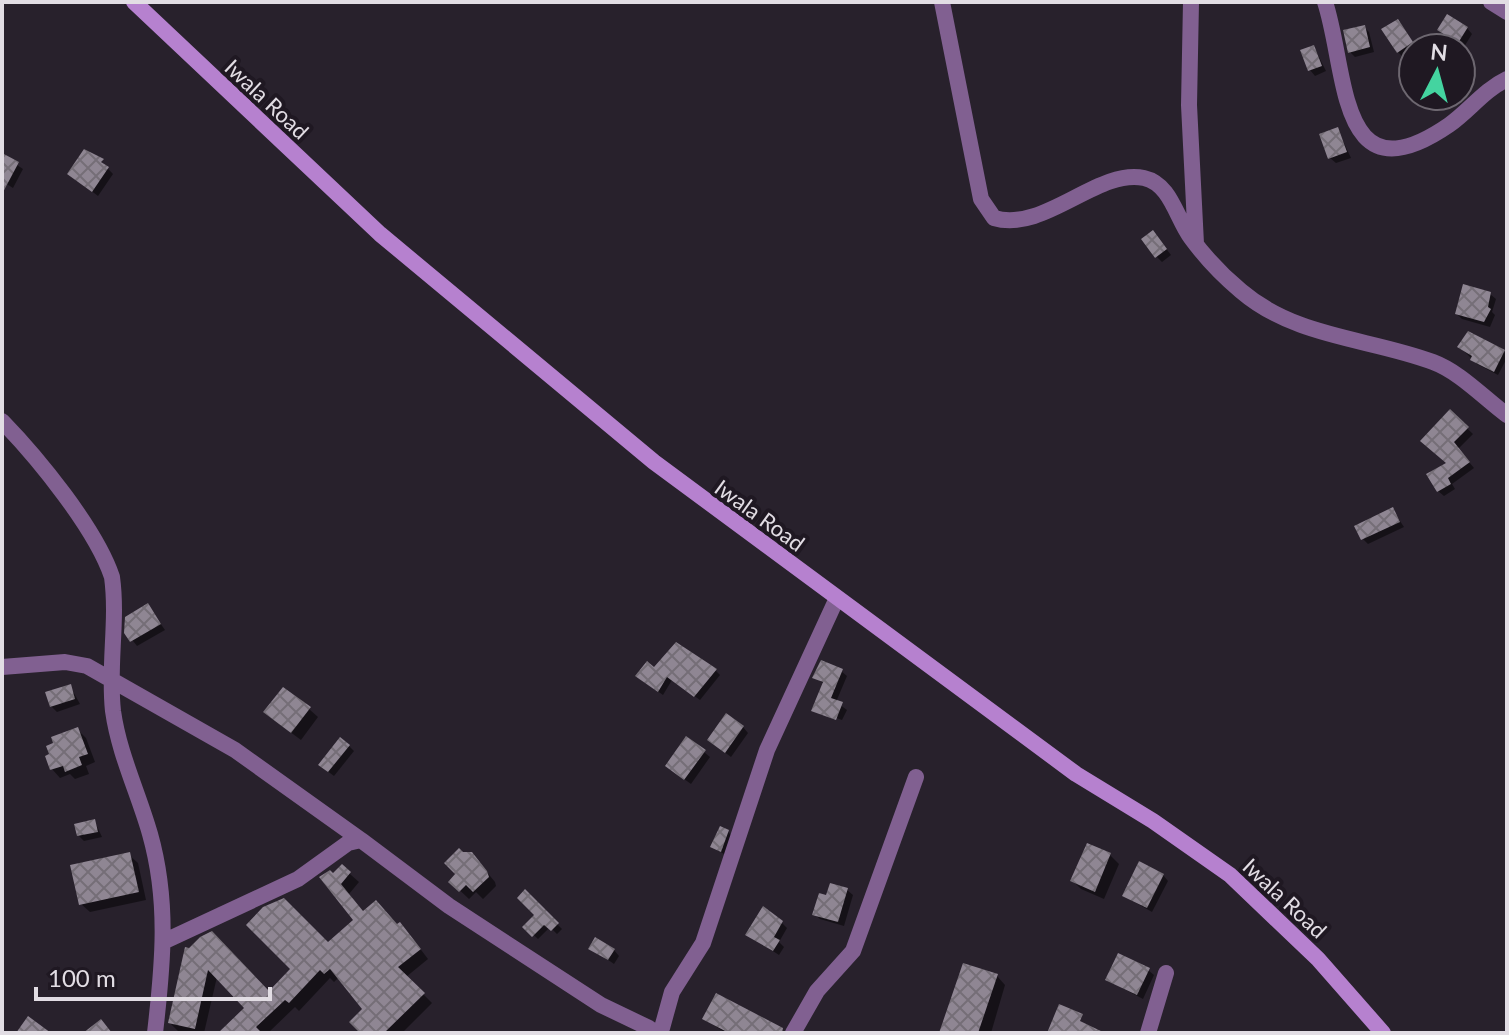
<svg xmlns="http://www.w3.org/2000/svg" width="1509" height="1035" viewBox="0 0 1509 1035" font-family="Lato,sans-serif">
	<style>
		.shadow { fill: #0007 }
		.building { fill: url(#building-cross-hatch) }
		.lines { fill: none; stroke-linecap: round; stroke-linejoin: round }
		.street { stroke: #816091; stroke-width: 16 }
		.secondary { stroke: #b681cf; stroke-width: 16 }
		.labels { text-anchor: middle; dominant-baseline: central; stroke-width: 8; stroke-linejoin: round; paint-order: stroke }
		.street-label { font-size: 22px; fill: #e2dde4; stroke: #1f1822 }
	</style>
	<defs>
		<pattern id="building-cross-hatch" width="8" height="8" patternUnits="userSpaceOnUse" patternTransform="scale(2)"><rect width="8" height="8" fill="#8f8693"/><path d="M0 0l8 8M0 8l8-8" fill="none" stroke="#756e77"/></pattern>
	</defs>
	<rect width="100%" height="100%" fill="#28212c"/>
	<path class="shadow" d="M1398,21L1417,48L1403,57L1398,52Z
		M1364,27L1369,32L1374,52L1355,57L1350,52Z
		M1467,28L1472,34L1464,47L1439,30Z
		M1314,47L1326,71L1315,76L1310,70Z
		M1338,130L1351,158L1336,163L1330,158Z
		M94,154L113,174L98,196L69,174Z
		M2,155L23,169L13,188L2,181Z
		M1158,238L1171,255L1162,262L1157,257Z
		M1490,294L1496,299L1492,312L1495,315L1490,327L1462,319L1457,314Z
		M1464,351H1504L1507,358L1498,375L1477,364Z
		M1450,412L1473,434L1458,449L1474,468L1452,484L1455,489L1444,496L1438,491L1449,464Z
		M1392,509L1404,527L1368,544L1363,539Z
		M148,606L165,630L137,646L126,632Z
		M655,669L716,671L720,675L700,700L672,680L663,695L642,680Z
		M841,671L847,676L836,702L847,710L842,720L814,710L824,684L815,677Z
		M70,686L80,704L57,712L51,706Z
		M309,709L318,717L301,740L274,720Z
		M743,727L748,733L731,757L715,745Z
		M77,729L86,738L95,762L86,766L89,774L75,779L70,774L60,778L52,769Z
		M349,746L354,751L334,776L326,770Z
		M704,752L710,757L691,784L673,771Z
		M95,822L102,837L84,841L78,835Z
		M728,832L733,837L727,856L713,847Z
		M463,854H472L495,882L496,886L483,899L476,892L469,899L451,882L458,874Z
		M129,855L138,863L146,900L90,912L81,904Z
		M1110,855L1119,864L1104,899L1081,889L1073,881Z
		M342,867L359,882L349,894L364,913L409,934L428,959L406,977L432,1003L402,1033H363L364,1009L339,977L334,982L330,978L299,1011L295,1007L268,1033H221L247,1008L217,977L204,1033L179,1032L170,1023L186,949L270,994L356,920L333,876Z
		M1163,875L1168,881L1152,912L1124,896Z
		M847,890L853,895L844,926L820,919L814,914L828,898Z
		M525,892L562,929L557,934L550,927L538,939L525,927L537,915Z
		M782,923L787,928L779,942L784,947L779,955L748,935Z
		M591,948L614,950L619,956L614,964Z
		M1148,970L1154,975L1143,999L1107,980Z
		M997,976L1005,985L991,1033H941Z
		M704,1019L782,1030L785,1033H726Z"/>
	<path class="building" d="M1447,14L1468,27L1458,43L1437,30Z
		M1398,19L1413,42L1397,53L1381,29Z
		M1365,25L1370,47L1348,53L1343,30Z
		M1314,45L1322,66L1308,71L1300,50Z
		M1338,127L1347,152L1328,159L1319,134Z
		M84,149L104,159L101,162L109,167L92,192L67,174Z
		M2,153L19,162L2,194Z
		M1153,230L1167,249L1155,258L1141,239Z
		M1463,284L1491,292L1488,307L1491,309L1484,322L1455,314Z
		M1468,331L1505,350L1494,372L1470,360L1472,356L1457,347Z
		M1450,409L1469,427L1454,442L1470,462L1448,478L1451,484L1437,492L1426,474L1446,463L1420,441Z
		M1393,507L1400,522L1361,540L1354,526Z
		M148,603L161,624L130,642L124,633L125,617Z
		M676,642L717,669L694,697L667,677L658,692L635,676L647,661L654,667Z
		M821,660L843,669L831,698L843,702L836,720L811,711L823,682L812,678Z
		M71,684L75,699L50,707L45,692Z
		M283,687L311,707L291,733L263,712Z
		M726,713L744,726L725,753L707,740Z
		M78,727L88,754L79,757L82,765L65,772L63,766L50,770L45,756L49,754L46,746L53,743L51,737Z
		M686,736L706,750L684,780L665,766Z
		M340,737L350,745L328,772L318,765Z
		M95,819L98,832L77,836L74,824Z
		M720,826L729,830L721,852L710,847Z
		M1087,843L1111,853L1095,892L1070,881Z
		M459,848L463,852H472L487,871L489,877L473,892L466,885L459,892L448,882L455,874L444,863Z
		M130,852L139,892L79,905L70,865Z
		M1139,861L1164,874L1147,908L1122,896Z
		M342,864L351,872L341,884L363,911L376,900L397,924L400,922L421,949L398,967L425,993L384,1033H360L349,1022L362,1009L330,969L324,974L320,970L289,1003L285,1000L256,1027L262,1033H218L244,1008L208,970L195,1029L168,1023L185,947L189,948L200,937L212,931L269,991L290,969L246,925L263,907L284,898L328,942L353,920L319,877L330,870L333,873Z
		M830,883L848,888L838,922L812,915L819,893L826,895Z
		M525,889L559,923L551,931L544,925L532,937L522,927L534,915L517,898Z
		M763,906L783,921L774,937L780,940L773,951L745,935Z
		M595,937L615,949L608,960L588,949Z
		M1118,953L1150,968L1137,995L1105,980Z
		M963,963L998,974L978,1033H939Z
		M716,993L783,1028L782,1033H729L702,1019Z
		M1059,1004L1083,1014L1080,1021L1105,1033H1047Z
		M28,1016L51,1033H16Z
		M101,1019L112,1033H83Z"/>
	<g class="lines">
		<path class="street" d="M942,2L981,199L994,218C1044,233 1098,168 1144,178C1171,184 1176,218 1191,238C1205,257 1223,276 1241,291C1296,338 1369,338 1433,362C1460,372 1484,398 1507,415
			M1191,2L1189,105L1196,244
			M1325,2C1348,72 1337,202 1449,125C1470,110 1484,90 1507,79
			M1491,2L1507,12
			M2,421C38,458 96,529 112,577C118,621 108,666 113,711C119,754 138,792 150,834C169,901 163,964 155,1033
			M2,667L65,662L87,666L235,750L361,840
			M165,941L298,879L348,843L361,840L449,906L601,1005L649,1028
			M662,1028L672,992L703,943L767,750L837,598
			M793,1033L817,991L853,951L916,777
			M1148,1033L1166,973"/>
		<path class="secondary" d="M134,2L380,234L654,462L1076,774L1153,821L1230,875L1318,959L1383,1033"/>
	</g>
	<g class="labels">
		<g class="street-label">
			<text transform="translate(267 99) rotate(43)">Iwala Road</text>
			<text transform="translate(760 515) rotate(36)">Iwala Road</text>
			<text transform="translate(1285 898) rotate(43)">Iwala Road</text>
		</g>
	</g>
	<rect width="1509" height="1035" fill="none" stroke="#e2dde4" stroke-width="8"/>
	<g transform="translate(1437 72) rotate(6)"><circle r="38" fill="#1f1822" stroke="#6d6770" stroke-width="2"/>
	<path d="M0-6L14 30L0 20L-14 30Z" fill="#44d4a0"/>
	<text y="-12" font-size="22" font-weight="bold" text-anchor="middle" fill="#e2dde4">N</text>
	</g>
	<path d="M36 987v12h234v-12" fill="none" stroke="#e2dde4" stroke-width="4"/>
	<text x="48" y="987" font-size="24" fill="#e2dde4" stroke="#1f1822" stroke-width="6" paint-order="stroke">100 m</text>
</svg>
